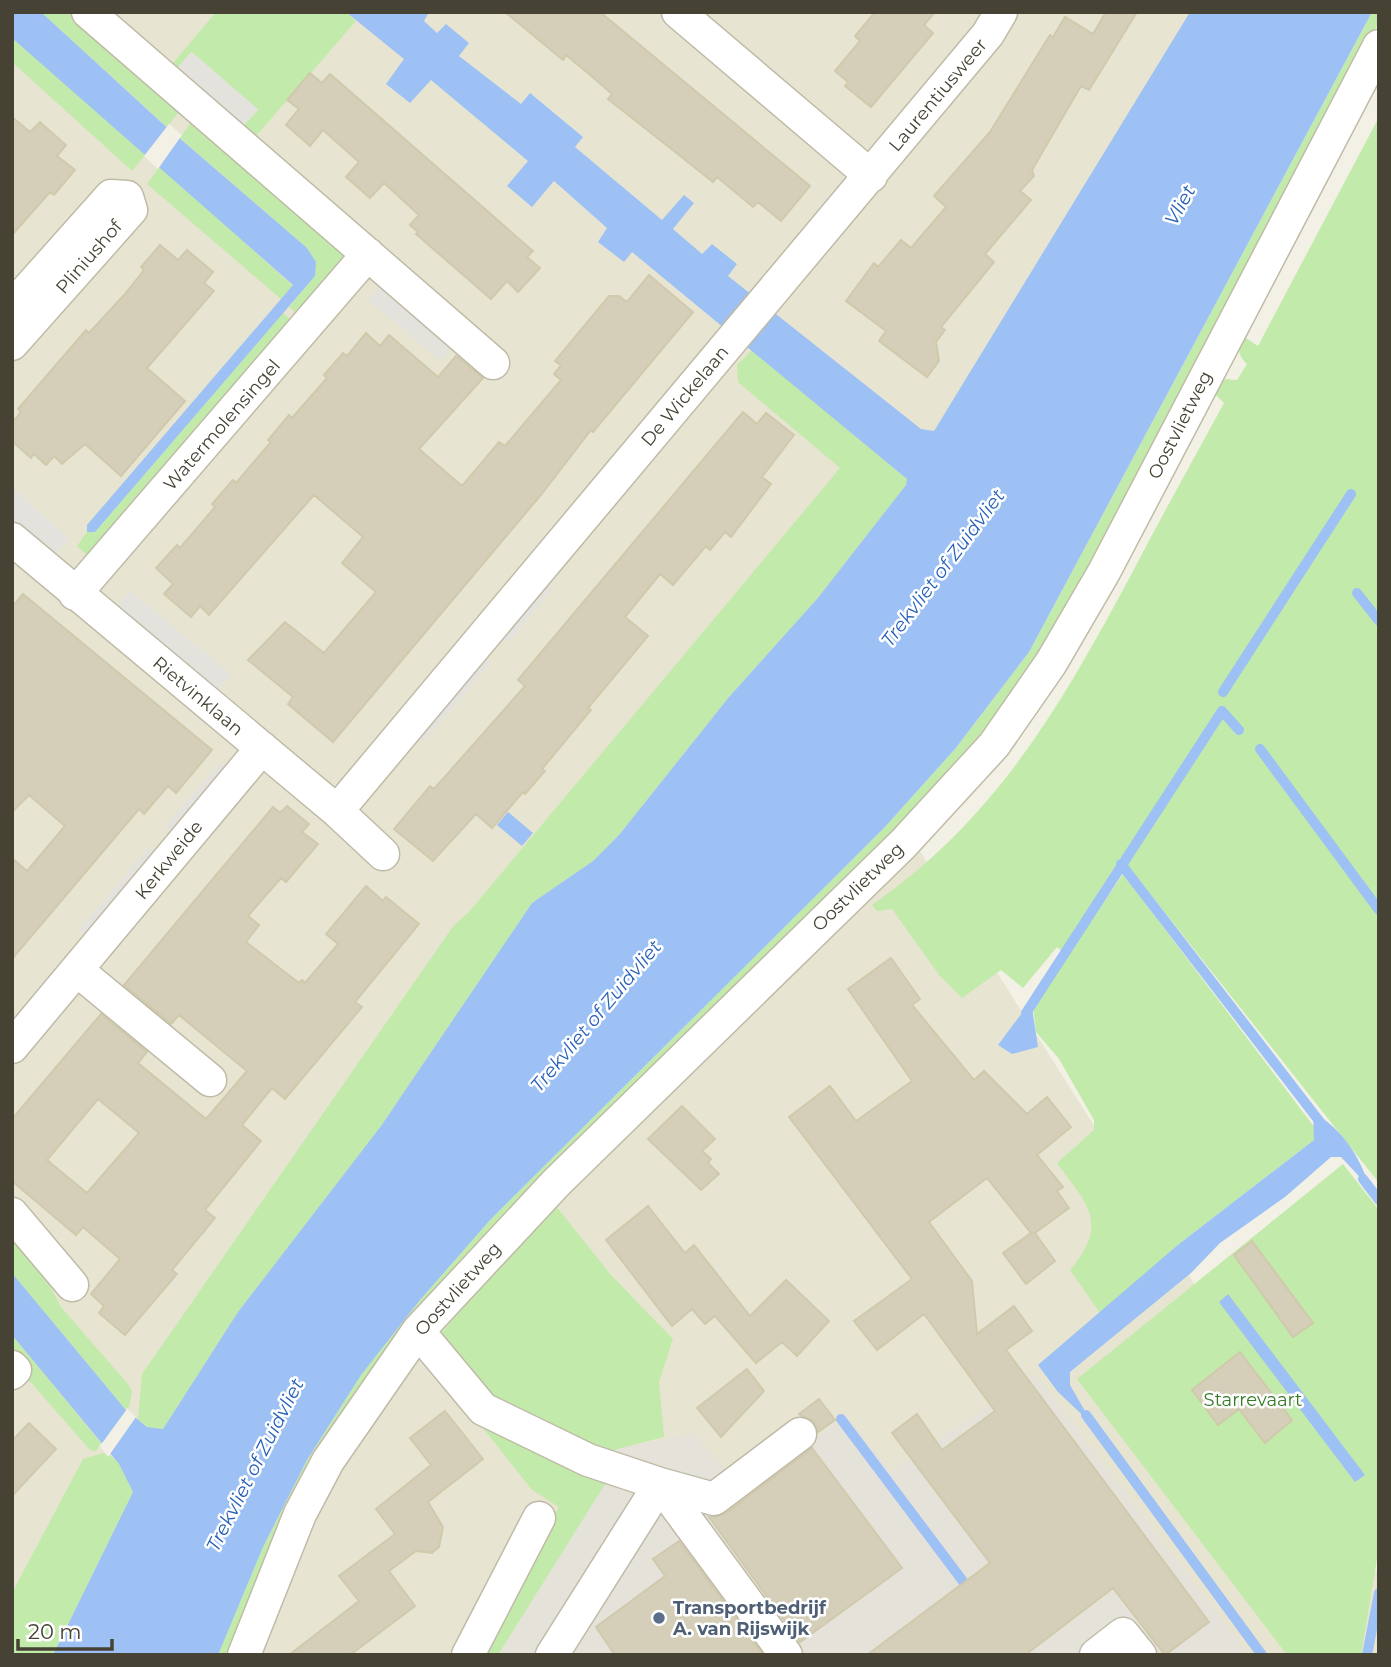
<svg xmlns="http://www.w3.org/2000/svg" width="1391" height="1667" viewBox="0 0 1391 1667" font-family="Montserrat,sans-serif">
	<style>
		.residential { fill: #e7e5d2 }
		.industrial { fill: #e5e2da }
		.green { fill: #c2eaab }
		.parking { fill: #e4e2dd }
		.water { fill: #9dc1f4 }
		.pier { fill: #f3f1e5 }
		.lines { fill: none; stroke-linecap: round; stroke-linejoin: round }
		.stream { stroke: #9dc1f4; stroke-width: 10 }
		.building { fill: #d5cfb9; stroke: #d0c9ac; stroke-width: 2; fill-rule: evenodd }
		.minor-casing { stroke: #bfbba7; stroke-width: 35 }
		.minor { stroke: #fff; stroke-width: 32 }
		.service-dot { fill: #5c6f8a; stroke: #fff; stroke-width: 2.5 }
		.labels { text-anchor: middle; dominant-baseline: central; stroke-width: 5; stroke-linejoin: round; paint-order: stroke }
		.street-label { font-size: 18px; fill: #464234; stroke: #fff }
		.park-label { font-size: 18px; fill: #367a25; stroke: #fff }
		.service-label { font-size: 18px; font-weight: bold; fill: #4e5e75; stroke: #fff; text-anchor: start }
		.water-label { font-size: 19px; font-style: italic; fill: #2861b7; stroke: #fff }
	</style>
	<rect width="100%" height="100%" fill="#f3f1e5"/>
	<path class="residential" d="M12,12H1245L804,668L1379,1575V1655H12Z"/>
	<path class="industrial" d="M1035,1374L1249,1655H500L616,1449L693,1433L728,1473L795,1418L813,1441L845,1416L892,1471Z"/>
	<path class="green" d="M41,12H71L181,109L167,127Z
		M216,12H346L356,21L256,136L244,125L258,110L192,52L177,68L173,63Z
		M1372,12H1379V22L1082,582C1036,660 987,732 927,801L404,1333L230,1655H218L263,1547L307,1460L361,1375L420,1300L490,1220L884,828L955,749L1029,652Z
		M12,38L146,154L132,171L12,62Z
		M1379,117V1183L1121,857L1062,951L1057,947L1023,988L1001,970L962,998L939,975L892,909L877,911L872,905C997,818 1061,705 1131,575C1161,517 1193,460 1224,403L1215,394L1217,384L1226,379L1237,380L1247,364C1237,355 1238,348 1243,336L1258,346Z
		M194,118L343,251L344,261L303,319L289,307L315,276L307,248L180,138Z
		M160,166L293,286L281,299L147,184Z
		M283,313L297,325L93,561L77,546L87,532H95Z
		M752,350L907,479L906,485L817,599L729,697L619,835L593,861L532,903L381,1126L238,1312L163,1429L147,1427L138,1419L142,1374L454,925L469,912L840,468L738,382L737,365Z
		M1123,874L1315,1128L1314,1140L1179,1244L1100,1313L1070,1270C1110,1222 1087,1205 1057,1163L1094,1130V1120L1059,1059L1036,1032L1033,1007Z
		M1343,1164L1379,1210V1547L1361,1655H1287L1077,1379Z
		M556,1206L611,1275L673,1339L659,1382L664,1437L602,1453L488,1395L438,1337L517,1245Z
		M12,1236L42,1271L61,1307L128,1384L132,1392L129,1407L125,1409L12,1273Z
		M12,1335L101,1443L96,1451L90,1450L27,1378L30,1375L12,1355Z
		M472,1414L607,1481L498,1655H477L559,1507L532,1490Z
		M103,1453C120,1456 126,1478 133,1492L53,1655H12V1593L83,1459Z"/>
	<path class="parking" d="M191,52L258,109L244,125L177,68Z
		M383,282L455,344L441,361L369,301Z
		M12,487L69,539L52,557L12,521Z
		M546,583L553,588L508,643L501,636Z
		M130,591L231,674L215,692L116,608Z
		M484,655L491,662L424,742L417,736Z
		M221,762L228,769L173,833L165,826Z
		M149,847L157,854L87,936L79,930Z"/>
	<path class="water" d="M12,12H41L162,123L307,248L316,262L315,276L95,532H87V525L293,285L12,38Z
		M346,12H429L424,21L437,33L446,24L469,43L459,56L521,104L530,93L583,137L575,147L662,220L684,195L694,203L673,229L702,254L712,244L737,264L728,276L921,429L934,431L1190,12H1372L1029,652L955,749L884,828L490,1220L420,1300L361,1375L307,1460L263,1547L218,1655H53L133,1492L119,1464L12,1335V1273L125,1409L147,1427L163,1429L238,1312L381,1126L532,903L593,861L619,835L729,697L817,599L906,485L907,479L632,252L624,262L598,242L607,228L554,181L532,207L507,186L528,161L431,80L410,103L386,84L404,59Z
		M508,812L533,833L522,846L497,825Z
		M1031,1001L1038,1047L1012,1054L998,1045Z
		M1313,1112C1343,1130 1359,1155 1370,1188L1341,1157H1331L1285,1197L1220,1243L1191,1273L1070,1372V1385L1093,1425L1058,1392L1038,1365L1179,1244L1314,1140Z
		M1228,1294L1365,1475L1355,1482L1219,1302Z"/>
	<path class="pier" d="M169,124L182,135L158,169L144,156Z
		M127,1409L136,1417L108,1457L100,1446Z"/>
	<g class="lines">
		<path class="stream" d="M1357,593L1379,621
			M1223,692L1351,494
			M1260,749L1379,910
			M1121,864L1320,1122
			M1026,1013L1222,711L1239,730
			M1363,1179L1379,1200
			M1086,1415L1262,1655
			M841,1419L971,1592
			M1367,1655L1379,1593"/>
	</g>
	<path class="building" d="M505,12H600L810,186L781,221L758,202L753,207L717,177L713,182L674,151L608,99L612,94L589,74L566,55L563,60Z
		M875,12H935L924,25L933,33L871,107L845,86L848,82L835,71L860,41L855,36Z
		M1106,12H1137L1089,90L1081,86L1032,170L1034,176L1020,191L1031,200L985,254L994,262L941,327L945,330L936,342L939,361L927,377L879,341L886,331L846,301L874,263L878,267L901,240L911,248L946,207L934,196L990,132L1050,35L1053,37L1065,17L1093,34Z
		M310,73L322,83L330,74L533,251L527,257L540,268L518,292L507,281L491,299L416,234L418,232L410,225L419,215L384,183L370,198L346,177L359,162L323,130L310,146L286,125L299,109L287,100Z
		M12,117L30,132L40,122L66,145L57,156L75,170L54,195L50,192L12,235Z
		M160,245L178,260L187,250L213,272L204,283L214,291L147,368L185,401L121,476L85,444L62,464L54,456L46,465L34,454L31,458L12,441V423L21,412L18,409L86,330L89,333L124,295L144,270L141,267Z
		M649,275L693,312L593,432L591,430L540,496L333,742L288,704L293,697L248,660L285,622L324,653L376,592L342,563L363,537L314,495L209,615L200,606L191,617L164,594L173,584L156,568L177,545L180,548L215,507L212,504L233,480L236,483L271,442L268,440L289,415L292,418L327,378L324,375L343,353L347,356L366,333L380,346L389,335L438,377L456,356L483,378L419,449L462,486L499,442L505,446L561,380L554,374L561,365L555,361L609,296H619L627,302Z
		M743,412L757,424L766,413L794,435L762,477L771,484L731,537L725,532L710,550L706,546L673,585L660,574L625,617L648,636L588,708L591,710L542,769L545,771L525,794L523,792L492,828L476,814L433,861L394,829L430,786L434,789L525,686L518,680Z
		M23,594L212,750L176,793L168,786L144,814L139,809L12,959V858L27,871L65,826L29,795L12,812V607Z
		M287,806L309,824L302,832L318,844L286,882L281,878L248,916L259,925L246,942L299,983L302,980L305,983L338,944L326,934L366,886L383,901L386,897L419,924L355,1002L362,1007L285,1099L272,1088L242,1125L261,1141L205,1210L215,1218L172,1270L177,1274L125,1335L99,1313L104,1306L91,1294L120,1259L83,1227L76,1235L12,1181V1119L101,1014L147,1052L138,1063L206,1119L247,1071L179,1015L171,1024L124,985L273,807L280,813ZM98,1099L139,1133L87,1193L47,1160Z
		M891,958L920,999L912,1005L974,1080L984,1071L1027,1114L1047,1097L1071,1127L1037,1155L1063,1187L1057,1191L1069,1208L1035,1233L1055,1261L1026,1284L1003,1253L1031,1233L987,1178L929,1222L972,1281L977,1334L1014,1306L1032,1331L1006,1350L1209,1622L1165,1655L1113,1588L1025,1655H867L990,1563L892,1433L917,1414L942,1450L995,1411L924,1314L877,1350L854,1321L912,1279L789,1117L830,1086L856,1121L912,1081L848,989Z
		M682,1106L715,1139L702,1151L711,1159L708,1163L719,1174L701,1190L648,1139Z
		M648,1206L685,1253L694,1245L750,1316L786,1280L829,1321L797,1356L782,1342L756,1363L715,1316L705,1324L692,1309L672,1326L606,1240Z
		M1252,1241L1313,1323L1293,1337L1234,1255Z
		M1240,1352L1292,1420L1265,1443L1239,1409L1218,1425L1192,1390Z
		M747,1369L764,1391L721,1437L697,1408Z
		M819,1399L835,1420L818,1432L814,1422L799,1414Z
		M445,1411L483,1459L428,1502L443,1527L439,1547L432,1553L416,1551L389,1571L415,1606L350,1655H289L359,1601L339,1576L395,1534L376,1509L431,1465L410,1438Z
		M29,1423L56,1449L12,1496V1441Z
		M812,1448L902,1568L800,1642L709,1517L725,1514Z
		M679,1541L763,1655H615L596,1627L665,1576L653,1559Z"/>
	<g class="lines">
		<defs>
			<path id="minor" d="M88,12L493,363
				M678,12L871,176
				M12,307L111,196L127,197L131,210L12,344
				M12,539L337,811L383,854
				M75,594L368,254
				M337,811L988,34L1001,12
				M78,971L210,1080
				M12,1047L262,748
				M12,1214L72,1285
				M418,1331L483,1409L588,1460L660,1484L786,1655
				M12,1367L15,1370L12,1373
				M244,1655L300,1514L328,1461L418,1331L556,1183L903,844L994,745L1051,663L1104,572L1379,46
				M468,1655L539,1518
				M552,1655L660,1484L714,1499L800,1434
				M1096,1655L1123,1634L1140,1655"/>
		</defs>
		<use href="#minor" class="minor-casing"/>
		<use href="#minor" class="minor"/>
	</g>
	<circle class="service-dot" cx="659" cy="1618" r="7"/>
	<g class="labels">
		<g class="street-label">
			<text transform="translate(938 95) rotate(-50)">Laurentiusweer</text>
			<text transform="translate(89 257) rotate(-49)">Pliniushof</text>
			<text transform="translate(685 396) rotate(-50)">De Wickelaan</text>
			<text transform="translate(222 425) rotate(-49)">Watermolensingel</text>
			<text transform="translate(1180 425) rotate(-63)">Oostvlietweg</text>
			<text transform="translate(198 696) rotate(40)">Rietvinklaan</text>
			<text transform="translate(169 860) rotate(-51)">Kerkweide</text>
			<text transform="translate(858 887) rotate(-44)">Oostvlietweg</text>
			<text transform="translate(458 1289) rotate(-48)">Oostvlietweg</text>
		</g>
		<g class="park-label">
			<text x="1253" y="1400">Starrevaart</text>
		</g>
		<g class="service-label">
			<text x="673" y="1608">Transportbedrijf<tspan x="673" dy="21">A. van Rijswijk</tspan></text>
		</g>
		<g class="water-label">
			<text transform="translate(1180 205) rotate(-61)">Vliet</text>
			<text transform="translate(943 568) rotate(-53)">Trekvliet of Zuidvliet</text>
			<text transform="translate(596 1016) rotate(-50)">Trekvliet of Zuidvliet</text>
			<text transform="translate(255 1465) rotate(-63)">Trekvliet of Zuidvliet</text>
		</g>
	</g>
	<rect width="1391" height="1667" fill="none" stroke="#464234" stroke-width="28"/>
	<path d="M18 1639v10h94v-10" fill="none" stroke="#464234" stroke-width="3.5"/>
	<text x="28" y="1639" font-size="21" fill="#464234" stroke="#ffffff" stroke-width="5" paint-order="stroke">20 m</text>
</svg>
